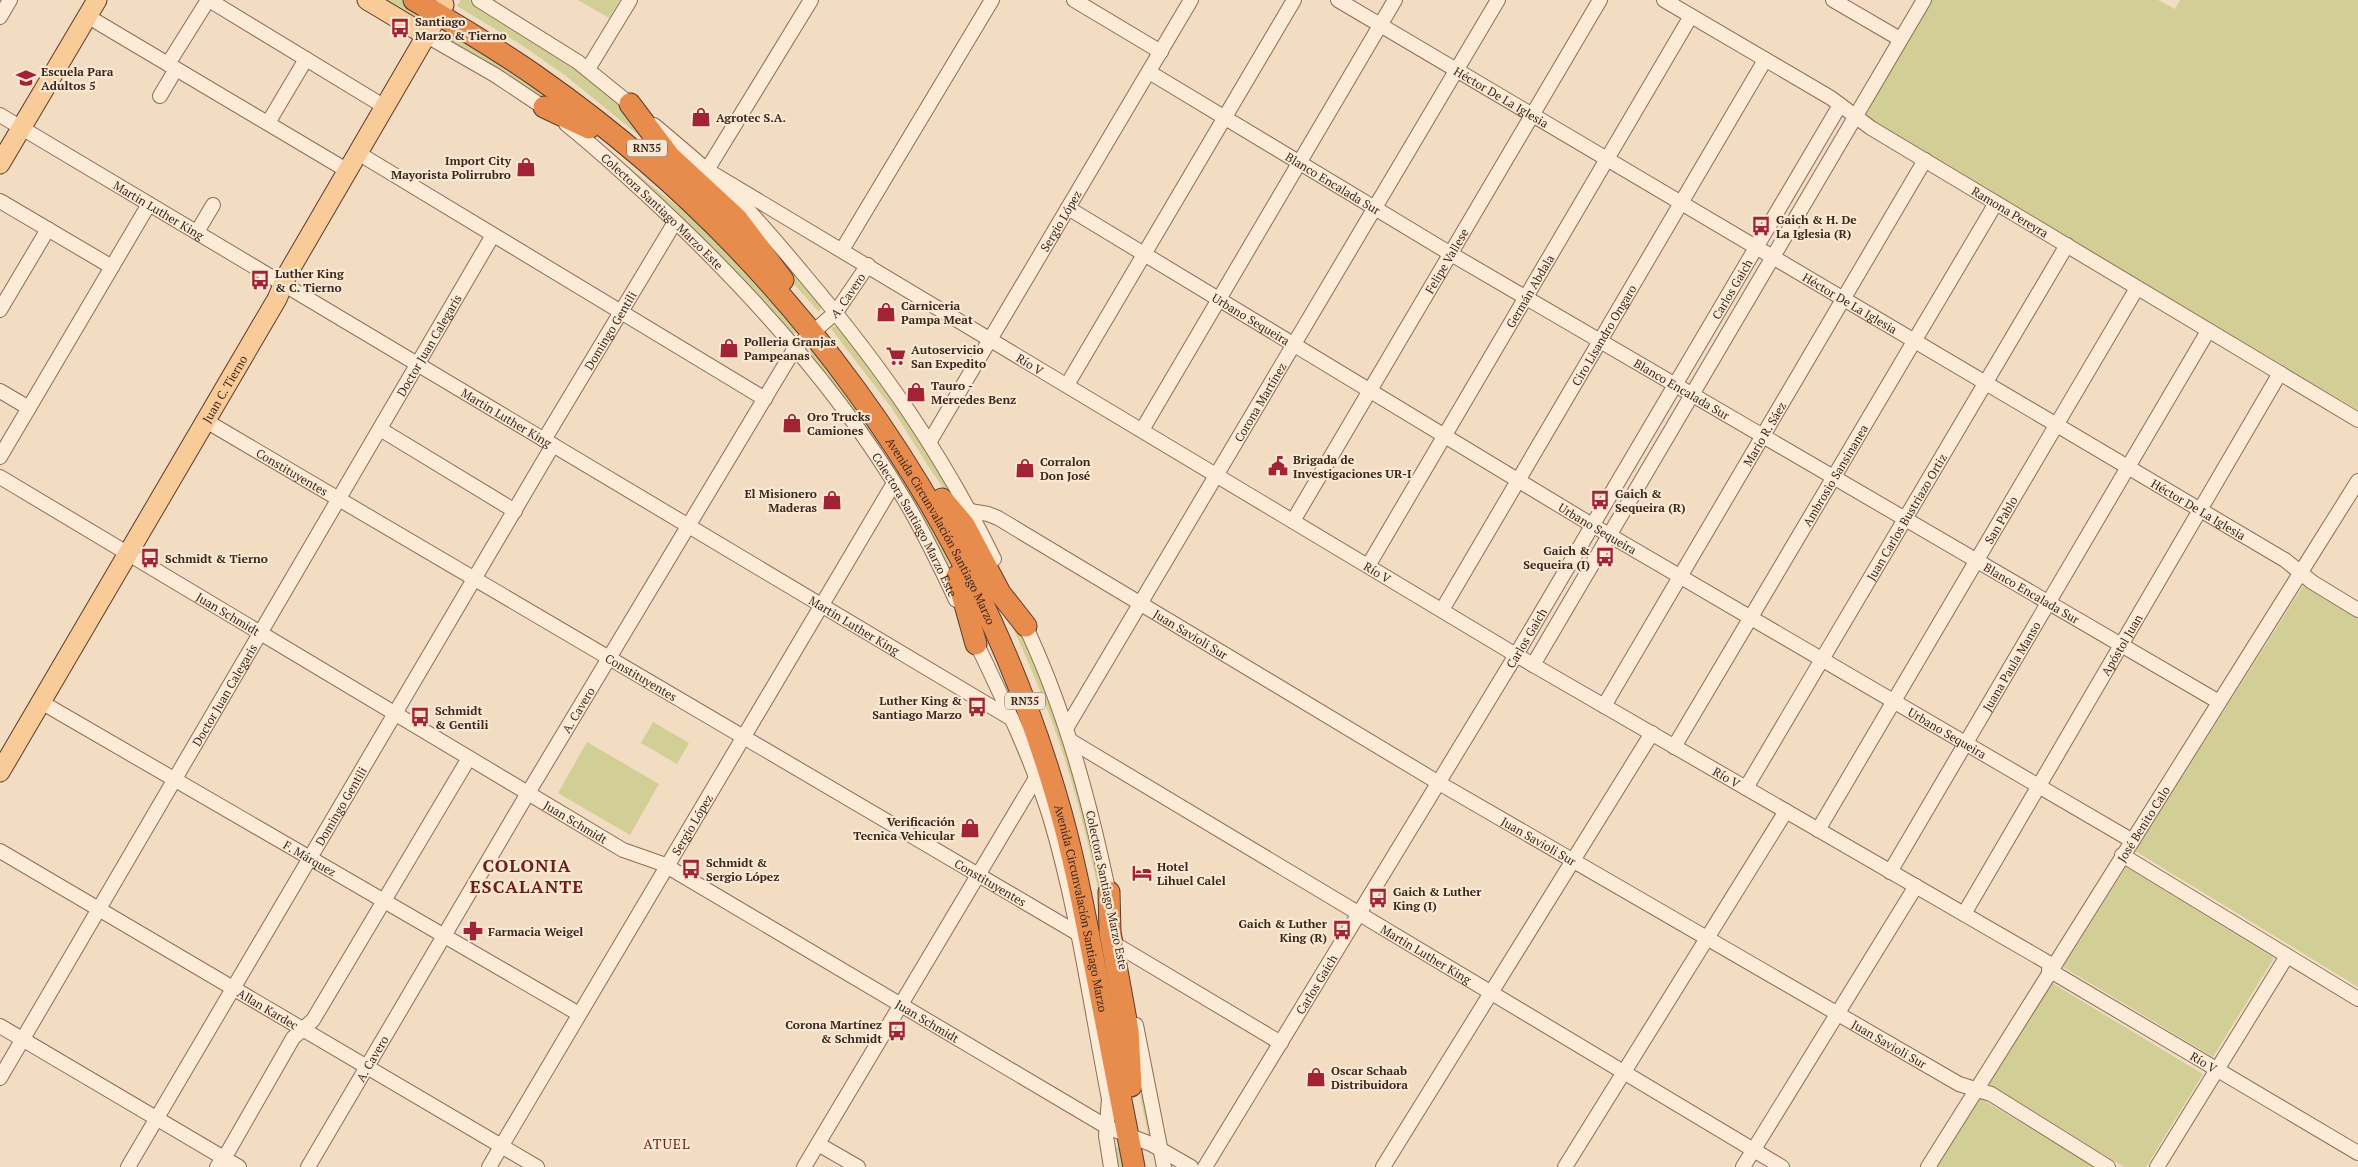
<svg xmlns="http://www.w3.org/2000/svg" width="2358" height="1167" viewBox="0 0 2358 1167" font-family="'PT Serif',serif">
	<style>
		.grass { fill: #d1cf95 }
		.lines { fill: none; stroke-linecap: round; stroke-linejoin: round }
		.minor-casing { stroke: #8e6c58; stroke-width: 16 }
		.major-casing { stroke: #5b3b2c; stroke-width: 21 }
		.highway-casing { stroke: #5b3b2c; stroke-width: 23 }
		.minor { stroke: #fbebd7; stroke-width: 14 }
		.major { stroke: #f8cb98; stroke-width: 19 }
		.highway { stroke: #e88c4d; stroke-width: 21 }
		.labels { text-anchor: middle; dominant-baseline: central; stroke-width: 4.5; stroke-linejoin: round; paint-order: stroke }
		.shield { fill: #f8e8d3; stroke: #746154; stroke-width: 1 }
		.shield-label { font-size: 11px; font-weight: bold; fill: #3c271d }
		.poi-label { font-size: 12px; font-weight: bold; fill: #3c271d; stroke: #f8e8d3; text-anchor: start }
		.street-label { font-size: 12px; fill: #3c271d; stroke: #f8e8d3 }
		.neighbourhood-label { font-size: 14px; letter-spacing: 1px; fill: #6c1e19; stroke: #f8e8d3 }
		.district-label { font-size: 18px; font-weight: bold; letter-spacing: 1px; fill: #6c1e19; stroke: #f8e8d3 }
	</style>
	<rect width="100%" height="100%" fill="#f2ddc3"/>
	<path class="grass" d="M376,0H402L426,14V19L420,23Z
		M461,0H469L566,58L620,101L653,147L566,76L520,44L457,6Z
		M578,0H620L609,18Z
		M1932,0H2158L2175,9L2180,0H2358V410L1863,116Z
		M443,26L580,116L535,95L443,38Z
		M586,131L664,196L705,226L802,331L792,334Z
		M748,219L822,306L819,312L783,272Z
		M838,326L845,331L947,479L962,514L932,472L891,407L832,330V327Z
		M810,348L887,445L913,497L946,554L956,586L809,355Z
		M2303,586L2358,619V987L2135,851Z
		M1011,623L1019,626L1061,727L1102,884L1105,922C1091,853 1075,784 1051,719C1039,686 1025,655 1011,623Z
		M653,722L689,743L677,764L641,743Z
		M587,742L659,784L630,835L558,793Z
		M2126,867L2274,958L2213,1057L2063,967Z
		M2052,983L2203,1074L2146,1167H2124L1989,1084Z
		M1135,1043L1151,1136L1148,1134L1138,1086Z
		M1980,1098L2094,1167H1937Z
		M1122,1143L1129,1167H1115L1114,1151Z"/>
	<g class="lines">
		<defs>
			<g id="minor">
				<path d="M209,0L385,107"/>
				<path d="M479,0L578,62L636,109"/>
				<path id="s1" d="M811,0L707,170L1516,655L2052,965"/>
				<path d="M1074,0L1161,52"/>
				<path id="s2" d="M1338,0L2285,560L2312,582L2358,610"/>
				<path id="s3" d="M1664,0L1831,98L1871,128L2358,420"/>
				<path d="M1833,0L1900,39"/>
				<path d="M87,16L348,171"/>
				<path d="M0,17L10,0"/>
				<path d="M427,36L495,75L549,111"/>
				<path d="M168,64L208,0"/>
				<path d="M588,69L630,0"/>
				<path id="s4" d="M1149,72L1451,254L2219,702"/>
				<path d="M160,96L176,69"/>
				<path id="s5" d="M0,115L1012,719"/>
				<path d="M268,123L306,59"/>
				<path id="s6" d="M566,124C606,156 642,190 679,225C764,307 844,397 904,499C924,532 940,566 956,600"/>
				<path d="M654,125C679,146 704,167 728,189C756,217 781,247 806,277C882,367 942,453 994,559"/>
				<path d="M358,153L765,399"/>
				<path d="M0,201L112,267"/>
				<path id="s7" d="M1068,208L1592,525L2131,840"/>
				<path d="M197,232L213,205"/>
				<path d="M842,250L992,0"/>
				<path d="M0,310L48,229"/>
				<path d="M1067,385L1294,0"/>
				<path d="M0,391L29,408"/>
				<path id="s8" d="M206,421L1077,933"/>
				<path d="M380,429L515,511"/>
				<path d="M1142,430L1395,0"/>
				<path id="s9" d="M544,440L675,222"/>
				<path id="s10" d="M930,441L1191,0"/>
				<path d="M0,457L149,204"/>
				<path id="s11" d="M0,477L623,850L663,864L1107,1127L1151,1144L1191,1167"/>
				<path id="s12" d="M970,511L988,514L998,518L1439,783L1959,1084L1991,1094L2108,1167"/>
				<path id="s13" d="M1293,521L1600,0"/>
				<path id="s14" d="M1368,566L1691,16"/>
				<path id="s15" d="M1442,610L1765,60"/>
				<path d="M1022,619C1065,708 1090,802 1110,899"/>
				<path d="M973,636C1001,695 1030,754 1050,817C1077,907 1091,1007 1109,1099L1106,1136L1111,1167"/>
				<path d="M1533,665L1924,0"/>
				<path id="s16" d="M41,702L579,1014"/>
				<path id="s17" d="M1604,706L1925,160"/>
				<path id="s18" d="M1067,727L1498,0"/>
				<path id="s19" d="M1071,741L1782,1167"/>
				<path id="s20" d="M1674,747L1996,203"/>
				<path id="s21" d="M1746,788L2067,245"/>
				<path id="s22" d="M1818,830L2137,288"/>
				<path id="s23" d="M0,851L537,1167"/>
				<path d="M2122,855L2358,999"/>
				<path id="s24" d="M1890,872L2208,331"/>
				<path id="s25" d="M1964,914L2280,373"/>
				<path d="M1120,947L1281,1043"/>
				<path id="s26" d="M2049,970L2358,1153"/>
				<path d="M1136,1025L1164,1167"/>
				<path d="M0,1026L239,1167"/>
				<path id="s27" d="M0,1078L493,235"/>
				<path d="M818,1144L858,1167"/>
				<path id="s28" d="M128,1167L553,445"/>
				<path d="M217,1167L229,1150L293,1038L313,1020L469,758"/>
				<path id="s29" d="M308,1167L528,793L795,348L836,312L868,265"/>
				<path id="s30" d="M489,1167L894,483"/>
				<path d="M804,1167L1036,778"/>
				<path id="s31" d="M1205,1167L1516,655L1840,105"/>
				<path d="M1383,1167L1652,733"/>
				<path d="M1565,1167L1786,811"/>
				<path d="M1743,1167L1916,886"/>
				<path id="s32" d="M1928,1167L2358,481"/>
				<path d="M2157,1167L2287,956"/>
			</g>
			<g id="major">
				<path d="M367,0L427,36"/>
				<path d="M0,164L97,0"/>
				<path id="s33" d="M0,772L277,299L288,273L444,5"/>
			</g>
			<g id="highway">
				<path id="s34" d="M414,0C455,24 496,48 536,76C784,249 970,504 1056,795C1074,855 1085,916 1097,977C1109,1040 1122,1104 1134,1167"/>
				<path d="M630,104L670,157L737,219L783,280"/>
				<path d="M544,107L589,128"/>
				<path d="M942,499L964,525L1000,593L1026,626"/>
				<path d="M957,576L976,644"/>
				<path d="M1109,892L1110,932L1128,1031L1131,1086"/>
			</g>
		</defs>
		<use href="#minor" class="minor-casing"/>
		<use href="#major" class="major-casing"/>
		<use href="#highway" class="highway-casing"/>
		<use href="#minor" class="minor"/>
		<use href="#major" class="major"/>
		<use href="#highway" class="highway"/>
	</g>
	<defs>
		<symbol id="bus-bare" viewBox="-9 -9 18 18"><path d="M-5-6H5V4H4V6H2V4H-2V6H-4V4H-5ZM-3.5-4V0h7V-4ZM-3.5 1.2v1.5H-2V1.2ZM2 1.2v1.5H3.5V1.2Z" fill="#a22236" stroke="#f8e8d3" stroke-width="2.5" paint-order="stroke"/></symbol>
		<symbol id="school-bare" viewBox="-9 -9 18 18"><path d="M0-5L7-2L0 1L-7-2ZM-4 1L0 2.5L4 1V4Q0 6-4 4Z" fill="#a22236" stroke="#f8e8d3" stroke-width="2.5" paint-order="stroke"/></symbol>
		<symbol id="shop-bare" viewBox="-9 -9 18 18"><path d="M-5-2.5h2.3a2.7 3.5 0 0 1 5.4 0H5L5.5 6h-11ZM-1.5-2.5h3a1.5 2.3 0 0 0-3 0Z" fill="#a22236" stroke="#f8e8d3" stroke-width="2.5" paint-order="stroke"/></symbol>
		<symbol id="supermarket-bare" viewBox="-9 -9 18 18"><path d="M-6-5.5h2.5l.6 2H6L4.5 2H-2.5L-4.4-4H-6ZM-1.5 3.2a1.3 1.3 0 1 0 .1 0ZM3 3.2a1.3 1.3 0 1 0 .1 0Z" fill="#a22236" stroke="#f8e8d3" stroke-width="2.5" paint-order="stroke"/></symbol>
		<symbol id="civic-bare" viewBox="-9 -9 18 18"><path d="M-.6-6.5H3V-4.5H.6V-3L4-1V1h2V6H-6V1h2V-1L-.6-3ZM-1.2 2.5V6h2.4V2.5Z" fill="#a22236" stroke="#f8e8d3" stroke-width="2.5" paint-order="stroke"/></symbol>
		<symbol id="hotel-bare" viewBox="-9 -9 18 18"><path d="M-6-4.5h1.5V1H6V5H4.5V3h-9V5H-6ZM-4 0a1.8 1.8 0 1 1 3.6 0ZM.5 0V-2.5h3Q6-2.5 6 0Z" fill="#a22236" stroke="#f8e8d3" stroke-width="2.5" paint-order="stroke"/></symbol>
		<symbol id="pharmacy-bare" viewBox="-9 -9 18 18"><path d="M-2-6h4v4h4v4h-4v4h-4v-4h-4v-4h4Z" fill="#a22236" stroke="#f8e8d3" stroke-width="2.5" paint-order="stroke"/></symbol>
	</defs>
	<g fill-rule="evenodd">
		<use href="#bus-bare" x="386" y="14" width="28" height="28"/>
		<use href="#school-bare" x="12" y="64" width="28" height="28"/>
		<use href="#shop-bare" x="687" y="103" width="28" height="28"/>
		<use href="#shop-bare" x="512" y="153" width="28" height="28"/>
		<use href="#bus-bare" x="1747" y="212" width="28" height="28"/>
		<use href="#bus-bare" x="246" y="266" width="28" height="28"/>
		<use href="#shop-bare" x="872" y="298" width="28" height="28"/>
		<use href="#shop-bare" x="715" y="334" width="28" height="28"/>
		<use href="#supermarket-bare" x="882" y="342" width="28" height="28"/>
		<use href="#shop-bare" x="902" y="378" width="28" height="28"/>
		<use href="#shop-bare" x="778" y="409" width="28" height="28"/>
		<use href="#civic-bare" x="1264" y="452" width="28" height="28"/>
		<use href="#shop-bare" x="1011" y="454" width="28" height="28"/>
		<use href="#shop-bare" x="818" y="486" width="28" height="28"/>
		<use href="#bus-bare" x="1586" y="486" width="28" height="28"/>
		<use href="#bus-bare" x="1591" y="543" width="28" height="28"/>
		<use href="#bus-bare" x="136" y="544" width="28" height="28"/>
		<use href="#bus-bare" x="963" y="693" width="28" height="28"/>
		<use href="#bus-bare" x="406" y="703" width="28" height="28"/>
		<use href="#shop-bare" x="956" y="814" width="28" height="28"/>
		<use href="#bus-bare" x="677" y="855" width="28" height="28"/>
		<use href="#hotel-bare" x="1128" y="859" width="28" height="28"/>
		<use href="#bus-bare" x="1364" y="884" width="28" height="28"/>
		<use href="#bus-bare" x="1328" y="916" width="28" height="28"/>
		<use href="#pharmacy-bare" x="459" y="917" width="28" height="28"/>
		<use href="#bus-bare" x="883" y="1017" width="28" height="28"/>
		<use href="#shop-bare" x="1302" y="1063" width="28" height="28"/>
	</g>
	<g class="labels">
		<g class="shield">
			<rect x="627" y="139.5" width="40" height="17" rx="4"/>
			<rect x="1005" y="692.5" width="40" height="17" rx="4"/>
		</g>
		<g class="shield-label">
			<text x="647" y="148">RN35</text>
			<text x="1025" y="701">RN35</text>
		</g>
		<g class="poi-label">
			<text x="415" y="21">Santiago<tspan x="415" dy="14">Marzo &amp; Tierno</tspan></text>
			<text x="41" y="71">Escuela Para<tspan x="41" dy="14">Adultos 5</tspan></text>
			<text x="716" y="117">Agrotec S.A.</text>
			<text x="511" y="160" text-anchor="end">Import City<tspan x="511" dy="14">Mayorista Polirrubro</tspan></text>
			<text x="1776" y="219">Gaich &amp; H. De<tspan x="1776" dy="14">La Iglesia (R)</tspan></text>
			<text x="275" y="273">Luther King<tspan x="275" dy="14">&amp; C. Tierno</tspan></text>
			<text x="901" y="305">Carniceria<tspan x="901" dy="14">Pampa Meat</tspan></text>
			<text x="744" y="341">Polleria Granjas<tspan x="744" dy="14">Pampeanas</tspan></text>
			<text x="911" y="349">Autoservicio<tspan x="911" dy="14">San Expedito</tspan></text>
			<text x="931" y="385">Tauro -<tspan x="931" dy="14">Mercedes Benz</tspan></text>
			<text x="807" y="416">Oro Trucks<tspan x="807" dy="14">Camiones</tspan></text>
			<text x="1293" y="459">Brigada de<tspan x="1293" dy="14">Investigaciones UR-I</tspan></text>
			<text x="1040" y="461">Corralon<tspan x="1040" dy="14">Don José</tspan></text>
			<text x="817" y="493" text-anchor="end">El Misionero<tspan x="817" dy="14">Maderas</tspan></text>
			<text x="1615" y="493">Gaich &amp;<tspan x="1615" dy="14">Sequeira (R)</tspan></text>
			<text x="1590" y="550" text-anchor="end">Gaich &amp;<tspan x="1590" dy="14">Sequeira (I)</tspan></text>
			<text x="165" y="558">Schmidt &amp; Tierno</text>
			<text x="962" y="700" text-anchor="end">Luther King &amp;<tspan x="962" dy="14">Santiago Marzo</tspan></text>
			<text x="435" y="710">Schmidt<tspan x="435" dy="14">&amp; Gentili</tspan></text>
			<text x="955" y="821" text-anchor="end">Verificación<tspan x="955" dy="14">Tecnica Vehicular</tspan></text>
			<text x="706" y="862">Schmidt &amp;<tspan x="706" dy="14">Sergio López</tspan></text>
			<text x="1157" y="866">Hotel<tspan x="1157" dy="14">Lihuel Calel</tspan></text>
			<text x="1393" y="891">Gaich &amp; Luther<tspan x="1393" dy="14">King (I)</tspan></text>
			<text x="1327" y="923" text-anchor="end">Gaich &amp; Luther<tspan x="1327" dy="14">King (R)</tspan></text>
			<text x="488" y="931">Farmacia Weigel</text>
			<text x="882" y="1024" text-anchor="end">Corona Martínez<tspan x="882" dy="14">&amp; Schmidt</tspan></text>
			<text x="1331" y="1070">Oscar Schaab<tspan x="1331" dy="14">Distribuidora</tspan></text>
		</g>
		<g class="street-label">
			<text stroke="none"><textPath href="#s2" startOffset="190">Héctor De La Iglesia</textPath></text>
			<text stroke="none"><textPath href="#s4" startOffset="215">Blanco Encalada Sur</textPath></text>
			<text stroke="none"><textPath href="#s5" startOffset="185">Martin Luther King</textPath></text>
			<text stroke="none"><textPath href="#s6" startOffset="130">Colectora Santiago Marzo Este</textPath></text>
			<text stroke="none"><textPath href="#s3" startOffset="406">Ramona Pereyra</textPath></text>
			<text stroke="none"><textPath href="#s10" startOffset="256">Sergio López</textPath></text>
			<text stroke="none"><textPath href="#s13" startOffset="302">Felipe Vallese</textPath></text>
			<text stroke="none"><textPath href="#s31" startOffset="1024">Carlos Gaich</textPath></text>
			<text stroke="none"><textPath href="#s14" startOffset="319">Germán Abdala</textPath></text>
			<text stroke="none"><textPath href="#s29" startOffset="1028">A. Cavero</textPath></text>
			<text stroke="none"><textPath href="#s2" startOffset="595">Héctor De La Iglesia</textPath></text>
			<text stroke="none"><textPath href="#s7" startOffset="214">Urbano Sequeira</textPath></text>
			<text stroke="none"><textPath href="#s9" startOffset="128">Domingo Gentili</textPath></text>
			<text stroke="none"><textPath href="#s15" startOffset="319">Ciro Lisandro Ongaro</textPath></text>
			<text stroke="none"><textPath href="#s27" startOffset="849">Doctor Juan Calegaris</textPath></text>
			<text stroke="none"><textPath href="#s1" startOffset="576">Río V</textPath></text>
			<text stroke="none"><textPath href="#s33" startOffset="444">Juan C. Tierno</textPath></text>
			<text stroke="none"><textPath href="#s4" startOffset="620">Blanco Encalada Sur</textPath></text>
			<text stroke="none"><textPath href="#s18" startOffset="378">Corona Martínez</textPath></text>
			<text stroke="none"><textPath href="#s5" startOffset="590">Martin Luther King</textPath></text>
			<text stroke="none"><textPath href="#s17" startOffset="316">Mario R. Sáez</textPath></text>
			<text stroke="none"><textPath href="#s8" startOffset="100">Constituyentes</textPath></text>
			<text stroke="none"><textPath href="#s20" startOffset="316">Ambrosio Sansinanea</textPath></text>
			<text stroke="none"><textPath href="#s2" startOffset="1000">Héctor De La Iglesia</textPath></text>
			<text stroke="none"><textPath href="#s21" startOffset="315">Juan Carlos Bustriazo Ortiz</textPath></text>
			<text stroke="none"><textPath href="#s22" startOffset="360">San Pablo</textPath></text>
			<text stroke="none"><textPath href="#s6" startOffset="535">Colectora Santiago Marzo Este</textPath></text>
			<text stroke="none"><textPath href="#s7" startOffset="619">Urbano Sequeira</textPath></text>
			<text stroke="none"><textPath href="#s34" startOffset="759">Avenida Circunvalación Santiago Marzo</textPath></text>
			<text stroke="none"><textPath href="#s1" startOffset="981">Río V</textPath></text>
			<text stroke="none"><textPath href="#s4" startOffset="1025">Blanco Encalada Sur</textPath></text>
			<text stroke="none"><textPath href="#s11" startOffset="266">Juan Schmidt</textPath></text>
			<text stroke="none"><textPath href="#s5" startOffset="995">Martin Luther King</textPath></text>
			<text stroke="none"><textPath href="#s12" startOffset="254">Juan Savioli Sur</textPath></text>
			<text stroke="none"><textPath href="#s31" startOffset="619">Carlos Gaich</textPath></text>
			<text stroke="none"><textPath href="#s25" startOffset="312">Apóstol Juan</textPath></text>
			<text stroke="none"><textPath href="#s24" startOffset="239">Juana Paula Manso</textPath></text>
			<text stroke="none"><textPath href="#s8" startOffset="505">Constituyentes</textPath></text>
			<text stroke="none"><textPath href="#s27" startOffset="444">Doctor Juan Calegaris</textPath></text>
			<text stroke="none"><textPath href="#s29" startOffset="531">A. Cavero</textPath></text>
			<text stroke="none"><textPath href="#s7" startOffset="1024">Urbano Sequeira</textPath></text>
			<text stroke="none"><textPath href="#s1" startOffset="1386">Río V</textPath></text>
			<text stroke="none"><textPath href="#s28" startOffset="419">Domingo Gentili</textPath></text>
			<text stroke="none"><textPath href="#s11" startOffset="671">Juan Schmidt</textPath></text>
			<text stroke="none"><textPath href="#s32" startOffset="405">José Benito Calo</textPath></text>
			<text stroke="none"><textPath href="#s30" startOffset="398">Sergio López</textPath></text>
			<text stroke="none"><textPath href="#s12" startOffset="659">Juan Savioli Sur</textPath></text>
			<text stroke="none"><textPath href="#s16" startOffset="311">F. Márquez</textPath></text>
			<text stroke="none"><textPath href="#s8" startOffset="910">Constituyentes</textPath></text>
			<text transform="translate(1107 890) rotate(78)">Colectora Santiago Marzo Este</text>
			<text stroke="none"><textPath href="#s34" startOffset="1164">Avenida Circunvalación Santiago Marzo</textPath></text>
			<text stroke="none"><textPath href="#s19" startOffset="414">Martin Luther King</textPath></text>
			<text stroke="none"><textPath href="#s31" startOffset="214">Carlos Gaich</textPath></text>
			<text stroke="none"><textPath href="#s23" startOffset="311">Allan Kardec</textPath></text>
			<text stroke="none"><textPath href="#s11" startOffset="1076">Juan Schmidt</textPath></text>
			<text stroke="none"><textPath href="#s12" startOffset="1064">Juan Savioli Sur</textPath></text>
			<text stroke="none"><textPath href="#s29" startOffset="126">A. Cavero</textPath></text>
			<text stroke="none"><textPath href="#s26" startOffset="180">Río V</textPath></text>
		</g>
		<g class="neighbourhood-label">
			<text x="667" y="1143">ATUEL</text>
		</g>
		<g class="district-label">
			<text x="527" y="865">COLONIA<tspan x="527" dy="21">ESCALANTE</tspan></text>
		</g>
	</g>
</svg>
